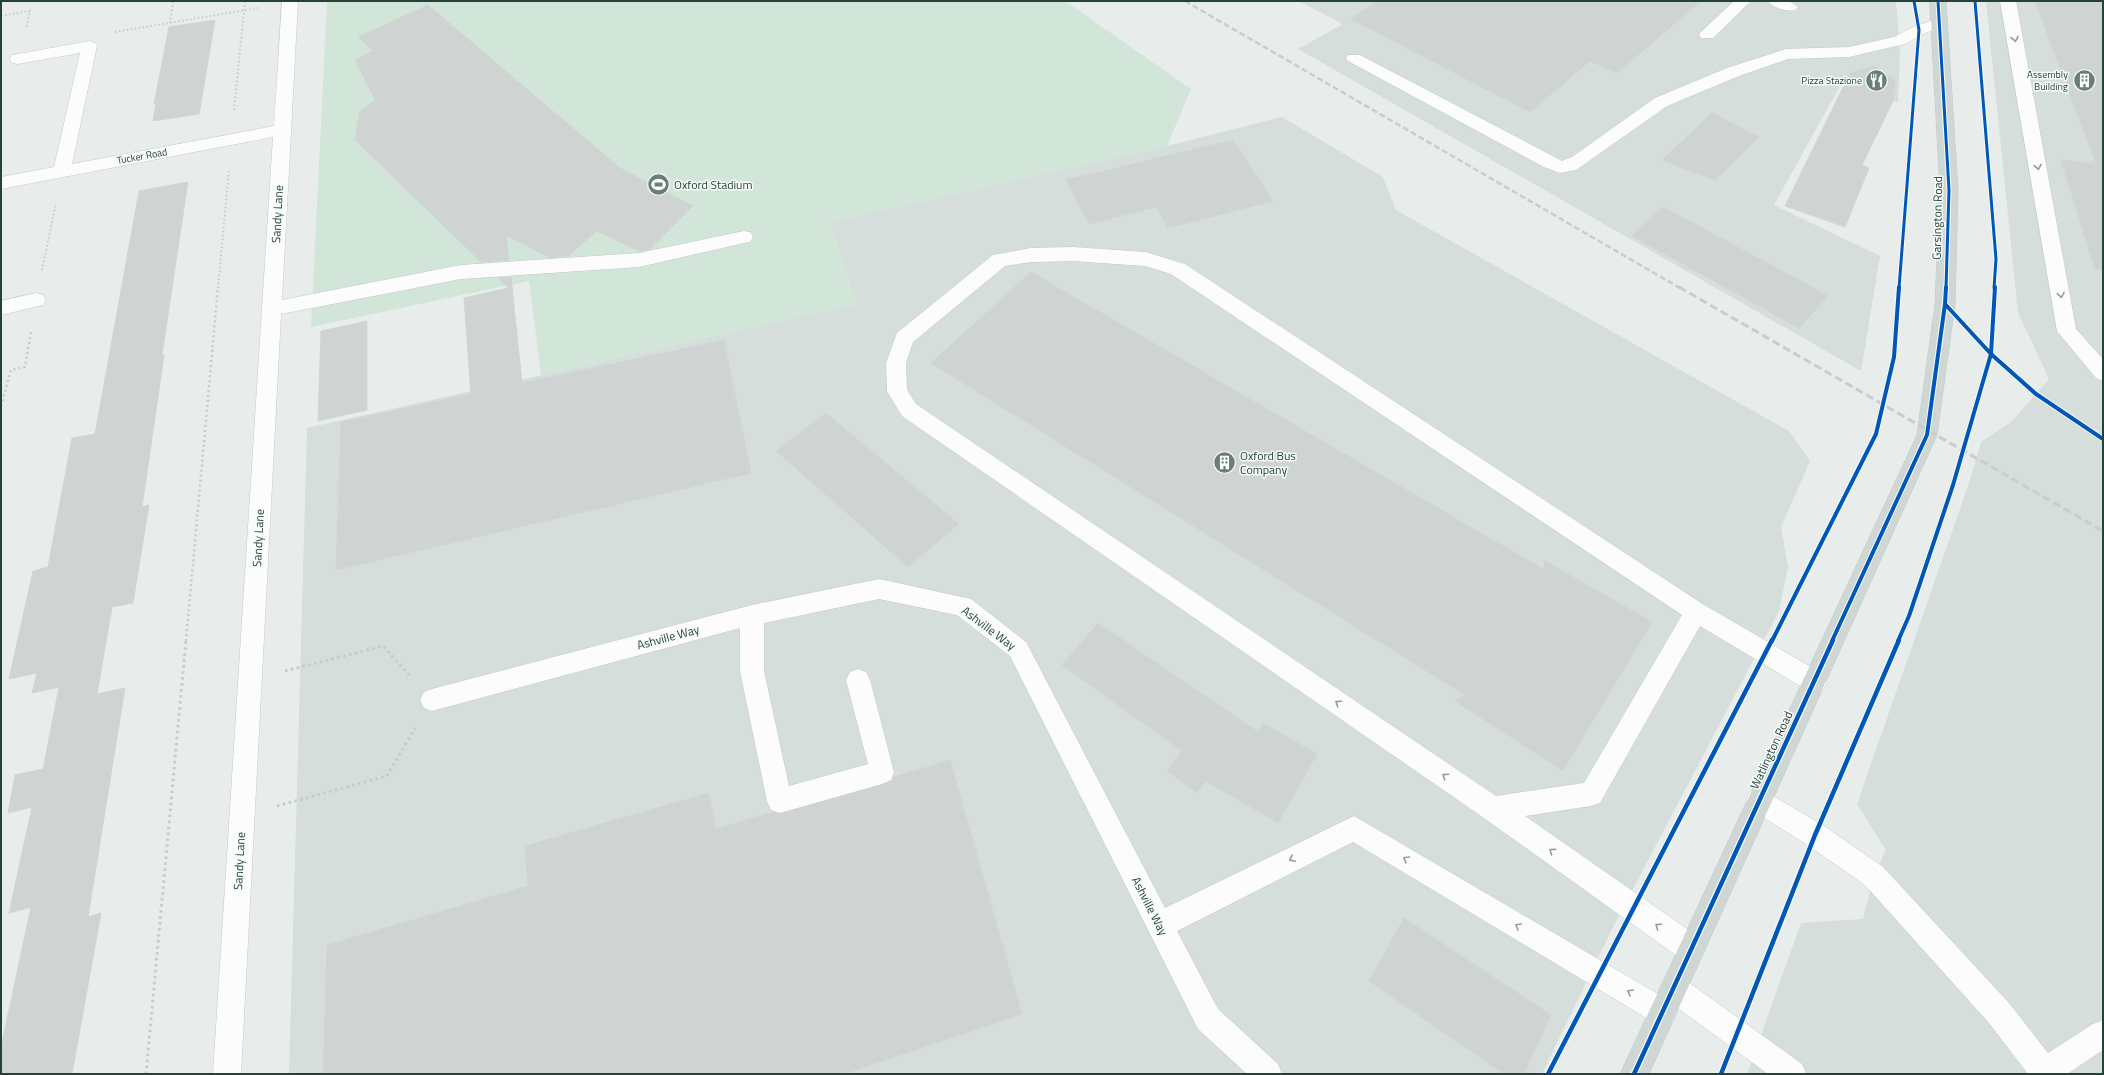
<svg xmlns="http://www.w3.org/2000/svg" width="2104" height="1075" viewBox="0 0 2104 1075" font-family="'Titillium Web',sans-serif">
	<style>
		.built { fill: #d6dedb }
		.green { fill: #d1e6d8 }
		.building { fill: #cfd4d2; stroke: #d1d6d4 }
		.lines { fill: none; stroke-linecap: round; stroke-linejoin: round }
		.minor-casing { stroke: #c5cac8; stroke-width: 1 }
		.major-casing { stroke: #c3ccc9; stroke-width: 1 }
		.path-far2 { stroke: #c3ccca; stroke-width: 2; stroke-dasharray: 1.5 2.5; stroke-linecap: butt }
		.path-far1 { stroke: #c3ccca; stroke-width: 2.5; stroke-dasharray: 2 3; stroke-linecap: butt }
		.path { stroke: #c3ccca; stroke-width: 3; stroke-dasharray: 2.5 3.5; stroke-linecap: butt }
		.minor { fill: #fcfcfc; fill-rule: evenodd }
		.major { fill: #cfd7d5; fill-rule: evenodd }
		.rail-far1 { stroke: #c9cdcc; stroke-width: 2.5; stroke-dasharray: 6 3; stroke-linecap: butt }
		.rail { stroke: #c9cdcc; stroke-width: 3; stroke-dasharray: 8 4; stroke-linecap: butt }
		.cycleway-far2-casing { stroke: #f7fbf9; stroke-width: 5 }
		.cycleway-far1-casing { stroke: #f7fbf9; stroke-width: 6 }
		.cycleway-casing { stroke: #f7fbf9; stroke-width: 7 }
		.cycleway-far2 { stroke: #0057b8; stroke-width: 3 }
		.cycleway-far1 { stroke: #0057b8; stroke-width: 4 }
		.cycleway { stroke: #0057b8; stroke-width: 4.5 }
		.oneway { stroke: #909f9b }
		.labels { text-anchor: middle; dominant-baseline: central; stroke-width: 3; stroke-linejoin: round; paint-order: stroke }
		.far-poi-label { font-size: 10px; fill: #24423a; stroke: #f7fbf9; text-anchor: end }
		.far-street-label { font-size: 10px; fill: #24423a; stroke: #f7fbf9 }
		.poi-label { font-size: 12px; fill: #24423a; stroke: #f7fbf9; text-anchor: start }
		.street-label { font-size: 12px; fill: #24423a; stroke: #f7fbf9 }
	</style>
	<rect width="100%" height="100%" fill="#e8edeb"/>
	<path class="built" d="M1298,1H1896L1900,52L1898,102L1841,84L1774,205L1880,256L1861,371L1298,49L1343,24Z
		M1986,1H2103V1074H1747L1801,923L1863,919L1874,876L1886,850L1857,804L1969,483L1981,442L2011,422L2049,379L2018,313Z
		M1282,117L1383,177L1396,210L1789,431L1810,461L1781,527L1788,567L1779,611L1612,929L1542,1074H289L307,428L856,304L830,222L1167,146Z"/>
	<path class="green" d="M327,1H1065L1191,89L1167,146L830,222L856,304L541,375L529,281L311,327Z"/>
	<path class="building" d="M1377,1H1701L1617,73L1590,61L1530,112L1351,19Z
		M2035,1H2103V269L2095,270L2061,160L2096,164Z
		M428,5L620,168L693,206L650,249L639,251L597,231L568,256L550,258L506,235L509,260L481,262L355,140L359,113L375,100L355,60L373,51L358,37Z
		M215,20L199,114L153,121L156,104H154L169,27Z
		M1874,66L1895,80L1893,101L1862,165L1869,168L1845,227L1785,206L1850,73Z
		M1712,113L1759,137L1715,180L1662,160Z
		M1233,140L1273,201L1168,228L1156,207L1089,224L1066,180Z
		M188,182L162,355H164L142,507L149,505L133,603L112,607L97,694L125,688L88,917L101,913L72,1074H1V1047L31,907L9,913L32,807L8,813L15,775L43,769L59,687L32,693L37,673L9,679L33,571L48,567L72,438L95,434L139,191Z
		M1663,207L1775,267L1828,296L1799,328L1632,236Z
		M1031,272L1543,569L1545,561L1652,622L1563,771L1455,701L1465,695L931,363Z
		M511,277L522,383L724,340L751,473L336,570L341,422L471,394L464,298L508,288L498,278Z
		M367,321V410L318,421L321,331Z
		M826,413L959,524L908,567L776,451Z
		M1098,623L1258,732L1263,723L1317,754L1278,823L1206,781L1197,793L1167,771L1182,751L1062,665Z
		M950,760L1022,1014L844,1074H323L327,945L528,886L525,846L709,793L715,829L773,812L780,814L882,785L892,781L894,777Z
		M1404,918L1551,1015L1524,1074H1504L1369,981Z"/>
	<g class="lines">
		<defs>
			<path id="minor" d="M282,1H298L282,300L461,265L639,253L744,231L750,232L753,237L750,242L744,243L639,267L461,279L281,314L241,1074H213L273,137L1,189V177L54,167L80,53L18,64L12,63L10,59L12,55L18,54L89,41L95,43L97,46L72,164L274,126Z
				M1734,1H1751L1713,38H1701L1699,35L1701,32Z
				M1768,1H1789L1798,7L1795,10C1787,12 1773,8 1768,1Z
				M2000,1H2016L2076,329L2103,359V381L2096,378L2057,331Z
				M1939,18L1945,20L1947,23L1945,26L1925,33L1905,44L1849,57L1788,59L1739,76L1667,106L1576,170L1560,173L1544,167L1348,61L1346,58L1348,55H1360L1562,161L1572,157L1655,98L1727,68L1786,49L1849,47L1894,37L1913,27Z
				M1073,247L1145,252L1185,264L1704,605L1823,674L1827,682L1823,690L1815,693L1807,690L1700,626L1600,803L1591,806L1525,816L1700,938L1704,948L1700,958L1690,962L1680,958L1484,818L902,416L887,391L886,363L897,333L993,255L1031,248ZM1073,261L1145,266L1171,274L1682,615L1584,783L1496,796L916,404L907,390L906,363L913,342L1005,266L1031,262Z
				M36,293L43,295L46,300L43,305L1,315V301Z
				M879,579L971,599L1026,642L1165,908L1354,816L1663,997L1660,989L1664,979L1674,975L1684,979L1802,1064L1806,1074H1768L1675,1006L1677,1012L1673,1022L1663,1026L1653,1022L1353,842L1177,931L1218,1009L1278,1064L1282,1074H1247L1198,1029L1010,656L957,615L879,599L764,623V671L789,786L868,764L846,680L850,672L858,669L866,672L870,680L894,772L891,780L882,784L780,813L771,810L767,801L740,671V628L432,711L424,708L420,700L424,692L432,689L752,605Z
				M1759,788L1824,826L1883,867L2009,1003L2048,1053L2093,1024L2103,1020V1050L2067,1074H2028L1989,1023L1865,885L1806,844L1750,809L1746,800L1750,791Z"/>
			<path id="major" d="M1930,1H1946L1958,190L1955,304L1937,435L1649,1074H1620L1917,435L1935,304L1940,190Z"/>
		</defs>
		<use href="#minor" class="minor-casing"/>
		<use href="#major" class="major-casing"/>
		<path class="path-far2" d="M1,16L30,11L26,29
			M170,23L173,1
			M115,32L258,8
			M234,110L245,1
			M42,270L56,203
			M218,288L229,169"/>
		<path class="path-far1" d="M1,406L11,370L25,367L31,332
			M186,641L218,287"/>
		<path class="path" d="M285,671L383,646L410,676
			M277,806L387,776L415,728
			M146,1074L186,640"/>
		<use href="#minor" class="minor"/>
		<use href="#major" class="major"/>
		<path class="rail-far1" d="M1185,1L1680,288"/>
		<path class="rail" d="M1679,287L2103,531"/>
		<defs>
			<path id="cycleway-far2" d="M1938,1L1949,190L1946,288
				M1975,1L1996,259L1994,288
				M1899,288L1919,30L1914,1"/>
			<path id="cycleway-far1" d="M1945,304L1991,354L2036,394L2103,439
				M1772,641L1876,434L1894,357L1899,287
				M1832,641L1927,435L1945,304L1946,287
				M1898,641L1909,616L1953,485L1991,354L1995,287"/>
			<path id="cycleway" d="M1548,1074L1772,640
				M1634,1074L1833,640
				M1721,1074L1815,835L1899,640"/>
		</defs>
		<use href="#cycleway-far2" class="cycleway-far2-casing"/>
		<use href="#cycleway-far1" class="cycleway-far1-casing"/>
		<use href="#cycleway" class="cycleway-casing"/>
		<use href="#cycleway-far2" class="cycleway-far2"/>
		<use href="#cycleway-far1" class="cycleway-far1"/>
		<use href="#cycleway" class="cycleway"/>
	</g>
	<defs><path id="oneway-chevron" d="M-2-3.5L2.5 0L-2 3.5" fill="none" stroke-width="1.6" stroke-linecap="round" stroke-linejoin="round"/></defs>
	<g class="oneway">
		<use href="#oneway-chevron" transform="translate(2015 39) rotate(80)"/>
		<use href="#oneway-chevron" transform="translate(2038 167) rotate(80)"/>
		<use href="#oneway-chevron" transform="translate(2061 295) rotate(80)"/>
		<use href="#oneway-chevron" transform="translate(1338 703) rotate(-146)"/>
		<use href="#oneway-chevron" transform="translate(1445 776) rotate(-146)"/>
		<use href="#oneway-chevron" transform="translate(1552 851) rotate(-144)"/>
		<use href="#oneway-chevron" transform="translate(1292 859) rotate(153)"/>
		<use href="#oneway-chevron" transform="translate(1406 859) rotate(-149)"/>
		<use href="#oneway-chevron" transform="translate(1518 926) rotate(-149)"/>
		<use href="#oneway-chevron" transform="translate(1658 926) rotate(-146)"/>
		<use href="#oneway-chevron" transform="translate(1630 992) rotate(-149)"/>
	</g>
	<defs>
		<symbol id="restaurant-disc" viewBox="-11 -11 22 22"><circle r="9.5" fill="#697e78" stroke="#f7fbf9"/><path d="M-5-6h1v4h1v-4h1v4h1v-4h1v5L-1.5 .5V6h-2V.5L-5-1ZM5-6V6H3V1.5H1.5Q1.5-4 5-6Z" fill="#fff"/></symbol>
		<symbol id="building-disc" viewBox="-11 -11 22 22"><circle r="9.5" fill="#697e78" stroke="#f7fbf9"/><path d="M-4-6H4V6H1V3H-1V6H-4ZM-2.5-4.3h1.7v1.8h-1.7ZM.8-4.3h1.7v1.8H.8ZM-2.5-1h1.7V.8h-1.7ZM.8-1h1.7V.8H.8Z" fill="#fff"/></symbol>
		<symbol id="stadium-disc" viewBox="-11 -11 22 22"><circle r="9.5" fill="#697e78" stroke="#f7fbf9"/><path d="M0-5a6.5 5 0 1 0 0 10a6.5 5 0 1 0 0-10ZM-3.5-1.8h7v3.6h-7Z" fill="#fff"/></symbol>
	</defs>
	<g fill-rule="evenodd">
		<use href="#restaurant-disc" x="1864" y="68" width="25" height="25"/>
		<use href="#building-disc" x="2072" y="68" width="25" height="25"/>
		<use href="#stadium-disc" x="646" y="172" width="25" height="25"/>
		<use href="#building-disc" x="1212" y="450" width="25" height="25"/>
	</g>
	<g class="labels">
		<g class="far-poi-label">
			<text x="2068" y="74">Assembly<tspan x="2068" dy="12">Building</tspan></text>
			<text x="1862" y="80">Pizza Stazione</text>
		</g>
		<g class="far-street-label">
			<text transform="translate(142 156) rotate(-10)">Tucker Road</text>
		</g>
		<g class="poi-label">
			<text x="674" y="184">Oxford Stadium</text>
			<text x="1240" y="455">Oxford Bus<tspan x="1240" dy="14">Company</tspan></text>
		</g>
		<g class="street-label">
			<text transform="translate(277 214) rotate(-87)">Sandy Lane</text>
			<text transform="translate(1937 218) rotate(-89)">Garsington Road</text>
			<text transform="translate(258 538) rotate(-87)">Sandy Lane</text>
			<text transform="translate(989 628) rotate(37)">Ashville Way</text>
			<text transform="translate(668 637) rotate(-15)">Ashville Way</text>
			<text transform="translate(1771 750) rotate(-65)">Watlington Road</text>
			<text transform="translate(239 861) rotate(-87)">Sandy Lane</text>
			<text transform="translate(1150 906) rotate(63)">Ashville Way</text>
		</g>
	</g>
	<rect width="2104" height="1075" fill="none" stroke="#24423a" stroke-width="4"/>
</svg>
